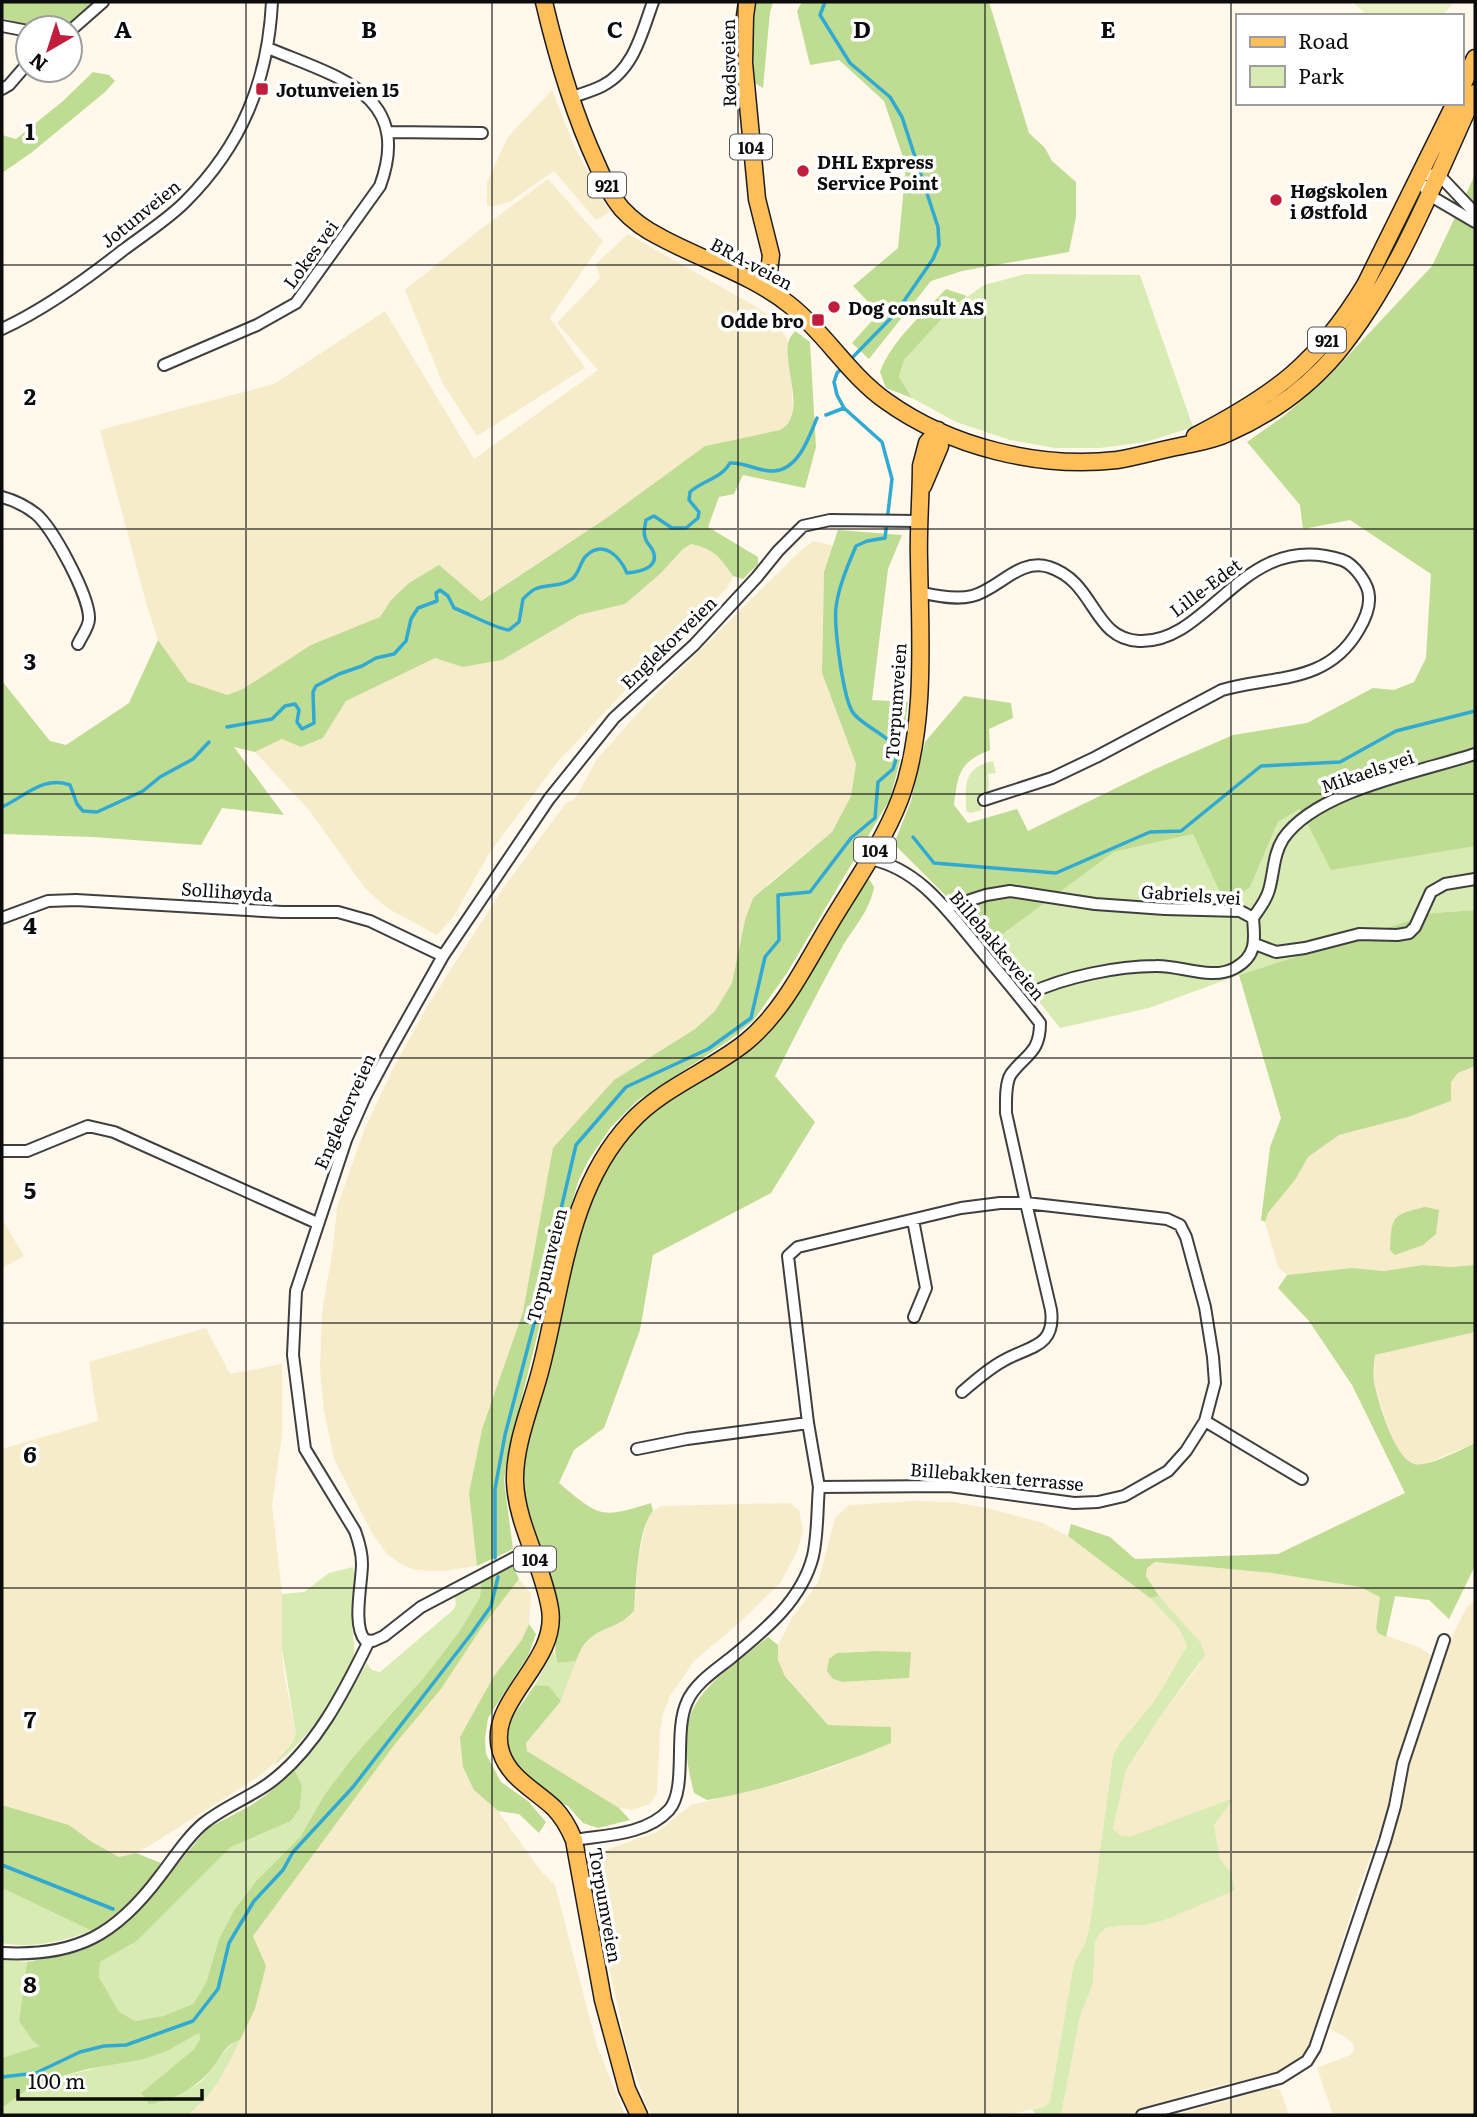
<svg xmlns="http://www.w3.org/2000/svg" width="1477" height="2117" viewBox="0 0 1477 2117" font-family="Literata,serif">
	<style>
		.farmland { fill: #f6ecca; fill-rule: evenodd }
		.green { fill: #d8ebb3 }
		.forest { fill: #bedc92 }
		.pitch { fill: #e9f1c5 }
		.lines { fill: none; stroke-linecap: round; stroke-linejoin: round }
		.stream { stroke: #31aad3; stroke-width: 3.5 }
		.minor-casing { stroke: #3f3f3f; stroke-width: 14 }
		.primary-casing { stroke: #1d1d1d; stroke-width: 19 }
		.minor { stroke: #fff; stroke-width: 10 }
		.primary { stroke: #febf5b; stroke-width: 16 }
		.grid { fill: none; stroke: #0c0c0c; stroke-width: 2; stroke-opacity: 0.55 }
		.poi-dot { fill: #c11e3e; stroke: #fff; stroke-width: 2.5 }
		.labels { text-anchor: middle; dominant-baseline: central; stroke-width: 7; stroke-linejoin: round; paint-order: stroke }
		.shield { fill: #fff; stroke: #555; stroke-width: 2 }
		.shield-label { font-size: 16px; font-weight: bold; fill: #0c0c0c }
		.street-label { font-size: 18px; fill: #0c0c0c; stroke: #fff }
		.poi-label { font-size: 18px; font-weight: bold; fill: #0c0c0c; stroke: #fff; text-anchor: start }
		.grid-label { font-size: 23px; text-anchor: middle; font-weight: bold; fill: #0c0c0c; stroke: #fff; stroke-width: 7; stroke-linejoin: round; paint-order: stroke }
	</style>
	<rect width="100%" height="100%" fill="#fff8eb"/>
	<path class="farmland" d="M552,90L575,148L610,212L596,220L554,171L511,201L492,207L487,205V182L508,137Z
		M548,179L603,241L550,318L585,368L477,436L443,384L405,290L477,232Z
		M628,234L753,305L769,315L780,328L788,341L792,388L793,415L787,426L780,430L705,446L608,517L480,601L391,600L380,617L243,689L227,696L188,682L158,640L147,606L100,430L274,384L385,311L474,459L598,370L557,323L600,278L596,264Z
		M813,541L834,546L824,572L822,673L856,764L851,796L832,832L768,884L745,920L732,983L715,1011L695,1029L614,1080L523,1312L482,1429L469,1493L477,1566L442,1571L415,1570L401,1564L387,1554L372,1533L334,1459L324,1411L320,1369L322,1313L333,1248L337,1207L365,1128L393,1069L428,1005L504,887L566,803L575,799L597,759L647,703L797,554Z
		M691,544L708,548L722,560L733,576L728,587L629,686L556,764L488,855L454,916L437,935L387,908L365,888L309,810L255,752L282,739L301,747L323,738L346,701L435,657L463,667L502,660L579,615L625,604L660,574L683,549Z
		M1475,1066V1265L1451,1267L1423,1265L1384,1271L1352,1268L1287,1275L1278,1267L1265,1222L1268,1213L1295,1180L1308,1157L1339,1135L1408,1117L1451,1101V1082L1458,1073Z
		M2,1219L24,1256L2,1268Z
		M206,1328L230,1374L282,1364V1435L272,1505L282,1594V1648L284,1673L296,1734L292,1743L278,1760L258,1777L149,1846L136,1853L119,1857L92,1842L69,1825L2,1805V1449L98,1421L89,1362Z
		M1475,1332V1443L1423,1465L1413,1464L1404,1459L1395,1445L1385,1419L1374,1381L1375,1355Z
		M913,1501L953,1502L987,1508L1043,1523L1068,1536L1150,1598L1179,1629L1187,1646L1155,1700L1119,1744L1113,1756L1090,1924L1085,1944L1074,1963L1050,2101L1046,2106L1007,2115H652L646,2105L628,2053L602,1934L594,1865L597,1858L606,1850L657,1832L691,1805L783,1783L833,1767L891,1742V1727L828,1725L785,1675L778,1660V1645L792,1618L818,1583L835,1518L849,1505ZM876,1651L910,1652L909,1678L842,1682L833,1679L844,1652Z
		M790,1503L799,1510L803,1531L797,1551L781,1582L739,1623L694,1661L670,1696L663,1714L660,1732L657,1793L650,1804L632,1810L619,1808L527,1751L526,1743L561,1701L578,1654L591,1636L628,1618L634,1611L639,1554L648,1517L653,1511L661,1506Z
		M1155,1562L1272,1573L1360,1587L1380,1597L1376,1628L1378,1633L1419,1647L1435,1658L1426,1682L1436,1680L1448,1644L1467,1607L1475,1600V2114L1333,2115L1317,2068L1350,2055L1354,2050L1353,2044L1346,2037L1330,2029L1359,1931L1393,1833L1381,1829L1358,1891L1312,2039L1303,2055L1291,2066L1276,2073L1202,2090L1125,2115H1061L1080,2017L1093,1983L1095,1942L1098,1936L1106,1928L1124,1925H1146L1165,1920L1221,1895L1231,1872L1220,1859L1214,1825L1233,1799L1132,1836H1122L1113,1829L1126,1770L1162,1714L1200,1664L1178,1618L1159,1596L1146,1575L1147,1568Z
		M519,1579L531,1594L529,1624L521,1641L494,1676L474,1790L498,1811L540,1870L555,1885L597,2046L625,2115H188L200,2106L227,2067L255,2009L266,1966L253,1936L395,1744L441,1689L480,1630Z
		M1271,2088L1280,2090L1289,2115H1176Z"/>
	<path class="green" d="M1025,274L1140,275L1193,427L1146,442L1100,448H1055L1010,440L956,422L912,398L899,377L904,360L953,307L984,285Z
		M993,761L996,773L988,774C990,786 991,792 979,797L982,810L971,813L966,811C966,785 962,768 993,761Z
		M1300,809L1475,846V910L1433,913L1239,975L1149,1008L1060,1028L992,942L1114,852L1193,834L1227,904L1250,887L1278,822Z
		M353,1567C359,1589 352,1602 352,1621C351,1634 357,1646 353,1659C341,1695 302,1745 272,1767L292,1743L296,1734L282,1648V1594L304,1592L329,1573Z
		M481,1582L480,1597L459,1632L425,1676L353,1757L325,1794L300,1837L257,1880L234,1910L219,1939L206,1983L193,2004L163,2016L135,2021L119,2013L99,1977L100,1962L137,1941L231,1847L291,1821L300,1808L302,1785L294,1769L324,1734L367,1663L372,1670L380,1672L453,1610L456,1604L454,1594Z
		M1159,1596L1200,1642L1205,1655L1162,1714L1126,1770L1113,1829L1122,1836H1132L1234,1798L1214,1825L1220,1859L1231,1872L1235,1890L1165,1920L1146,1925H1124L1106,1928L1098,1936L1095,1942L1093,1983L1080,2017L1061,2115H1037L1032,2110L1046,2106L1050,2101L1074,1963L1085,1944L1090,1924L1113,1756L1119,1744L1155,1700L1187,1646L1179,1629L1150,1598Z
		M553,1651L558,1663L576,1661L561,1701L549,1686L535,1685Z
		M2,1888L92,1931C63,1941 32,1949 2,1943Z
		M2,1959L27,1962L19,2021L41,2047L2,2058Z
		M199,2033L200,2039L194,2049L141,2093L159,2103C172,2097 187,2091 199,2083C215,2071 221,2047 240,2040C227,2068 213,2096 188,2115H2V2108L36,2083L169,2050Z"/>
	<path class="forest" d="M2,2H95C69,37 38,29 2,18Z
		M756,2H773L770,12L763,88L755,83L751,28Z
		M802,2H989L1029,133L1045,148L1052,161L1076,182V217L1069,252L962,271L931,281L869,359L852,343L879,313L853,286L898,248L906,166L884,101L839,60L810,65L797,11Z
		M93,72L109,75L115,81L105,92L31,153L2,173V135L16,139L63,101Z
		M1475,175V846L1331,870L1300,809L1278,822L1250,887L1226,905L1193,834L1114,852L992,942L894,844L911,801L925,742L964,696L1011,703L1013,718L989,729L990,750C959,762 958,774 954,805L968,823L1017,809L1028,831L1155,769L1233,735L1307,723L1373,688L1394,690L1414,682L1426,658L1431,574L1350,520L1303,529L1300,505L1247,442L1285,415L1327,378L1432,266Z
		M946,289L967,296L953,307L904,360L899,377L912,398L886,388L880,372C891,341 924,313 946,289Z
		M795,331L810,342L816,447L805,488L743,475L734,494L719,497L708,527L758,557V564L743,579L733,576C720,557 714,549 691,544L683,549L660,574L625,604L579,615L502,660L463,667L435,658L346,701L323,738L301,747L282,739L255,752L234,747L284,815L222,808L201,845L93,837L2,834V681L50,741L66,745L129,703L158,640L188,682L227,695L243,689L311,645L380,617L391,600L409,583L439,565L481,601L608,517L705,446L780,430C809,415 781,363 789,340C790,337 793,334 795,331Z
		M838,530L902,535L888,569L872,700L908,702L901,756L890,799L787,973L753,1021L727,1042L637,1101L611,1127L588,1161L578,1182L558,1251L507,1458L504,1481L513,1549L477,1566L469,1493L482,1429L523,1312L553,1148L614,1080L695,1029L715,1011L732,983L745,920L753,898L832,832L851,796L856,764L822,673L824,572Z
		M869,879L874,887C870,911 853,928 841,949C818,991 796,1034 775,1076L815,1122L771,1193L653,1255L640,1330L604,1428L574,1450L559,1483C600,1517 600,1519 651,1503L653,1511C637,1529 636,1586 634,1611C614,1634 589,1623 576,1661L558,1663C551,1647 560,1634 557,1617C554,1601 548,1586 545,1571C543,1564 543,1557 541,1550C535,1527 526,1507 524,1484C521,1456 539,1409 546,1381C564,1308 573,1217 615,1154C651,1099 716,1080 764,1038C788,1016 809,974 826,946C839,923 854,901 869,879Z
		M1475,910V1066L1458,1073L1451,1082V1101L1408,1117L1339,1135L1308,1157L1295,1180L1268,1213L1265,1222L1261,1220L1270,1147L1281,1118L1239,975L1433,913Z
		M1425,1207L1439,1210L1436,1234L1423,1245L1395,1255L1390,1250C1392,1216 1391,1215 1425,1207Z
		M1423,1265L1451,1267L1475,1265V1332L1375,1355C1374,1363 1373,1374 1374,1382C1378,1401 1394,1458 1414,1464C1427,1468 1462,1449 1475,1443V1566L1449,1619L1429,1600L1395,1596L1386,1637L1378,1633L1376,1628L1380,1597L1360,1587L1272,1573L1155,1562L1147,1568L1146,1576L1159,1596L1150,1598L1068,1536L1071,1524L1110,1537L1135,1559L1278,1554L1405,1493L1352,1385L1309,1321L1278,1288L1287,1275L1352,1268L1384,1271Z
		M513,1566L519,1579L480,1630L441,1689L395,1744L253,1936L266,1966L255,2009L240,2040C225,2045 223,2054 214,2066C200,2085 173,2102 149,2104L141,2093L194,2049L200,2039L199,2033L169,2050L144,2059L88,2069L36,2083L2,2108V2058L40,2046L33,2041L19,2021L27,1962L78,1952L103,1940L131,1919L208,1828L250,1806L270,1792L294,1769L302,1785L300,1808L291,1821L231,1847L137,1941L100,1962L99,1977L119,2012L135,2021L163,2016L193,2004L206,1983L219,1939L234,1910L257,1880L300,1837L325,1794L353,1757L425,1676L459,1632L480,1597L481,1582Z
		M529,1624L536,1634L528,1656L488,1718L485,1739L486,1754L501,1782L528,1801L546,1822L539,1833L519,1814L498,1811L474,1790L463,1767L460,1737L494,1676L521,1641Z
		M768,1637L778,1645V1660L785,1676L828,1725L891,1727V1743C831,1768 771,1789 707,1800L694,1793C670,1701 704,1690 768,1637Z
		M876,1651L911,1652L909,1678L842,1682L833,1679L827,1671L829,1659L837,1653Z
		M535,1685L549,1686L561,1701L526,1743L527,1751L619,1808L630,1820L598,1828L583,1823L568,1806L554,1801L515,1765L507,1751L504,1737L508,1723Z
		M2,1805L69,1825L92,1842L119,1857L136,1853L161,1863C143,1892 121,1913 92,1931L2,1888Z"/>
	<path class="pitch" d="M1352,2H1454L1442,16H1369Z"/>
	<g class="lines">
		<path class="stream" d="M825,2L820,15L850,63L890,97L902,117L938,227L939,245L933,259L895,314L849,361
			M826,415L844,408
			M227,727L272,719L285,706L295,704L299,710L297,722L302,729L314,723L313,692L316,686L339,674L362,666L376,658L394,654L406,641L411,619L418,608L437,601L436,593L440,590L448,596L454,608C470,614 494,628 509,630L519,622L523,599C526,596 531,591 535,589C547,584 562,587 572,579C579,574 580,562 586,556C604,539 620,557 627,573C639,572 660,568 653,551C651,546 646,543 645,537C643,531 645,527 646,520L654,516L672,528H686L698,518L699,512L689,500L690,492C703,480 721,479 730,463C745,462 759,472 774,471C799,469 809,437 817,418
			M2,807C24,797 44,775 70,785L77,804L83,811L97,812L143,791L160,777L193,759L209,742
			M913,837L934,863L1056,873L1150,832L1181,831L1261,766L1340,762L1396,731L1475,711
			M495,1558V1489L505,1435L536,1316L576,1145L626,1087L708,1049L751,1018L765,957L779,940L778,895L810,892L851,838L875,818L878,782L893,769L898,753C889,734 867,729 854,714C843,701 834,626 836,608C838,588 848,565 856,546L867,541L885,538L892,479L882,442L844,408L837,395L834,382L837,373L844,366
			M2,1865L113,1909
			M2,2077L36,2073L80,2052L104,2046L126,2045L193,2021L218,1989L229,1943L254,1901L283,1870L293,1852L353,1787L472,1633L491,1606L498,1577"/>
		<defs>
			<path id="minor" d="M2,26L28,31
				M70,31L103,2
				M2,89L9,85L28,63
				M570,98C581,94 592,91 602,86C634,70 642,32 653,2
				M388,132L482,133
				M1475,213L1438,174L1418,176L1429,195L1475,222
				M2,329C45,309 84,281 122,251C143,235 167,220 185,202C242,145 268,81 272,2
				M164,365L257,325L296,303L380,186C414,93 336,77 268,48
				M2,497C13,500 26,506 36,514C53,528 90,597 89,619C89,627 81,637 78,644
				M919,592C936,596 956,600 972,596C998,590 1020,557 1049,567C1096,582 1092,639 1139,641C1211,644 1243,528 1342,560C1354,564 1369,584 1369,597C1370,609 1364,621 1358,631C1326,685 1273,675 1222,690L1096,757L1052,778L984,800
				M870,859C919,869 947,910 978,947C999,972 1020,997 1040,1023C1040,1053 1026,1054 1011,1074C1005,1083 1006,1102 1006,1113L1026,1203L1167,1219L1180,1225L1186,1237L1205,1307L1213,1357L1215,1383L1205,1421L1302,1479
				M946,908L986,895L1010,891L1095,904L1165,909L1240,911L1253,918
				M2,918L48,901L76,900L282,912H338L370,921L443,956
				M1253,918C1259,909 1266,901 1269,890C1274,873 1273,855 1283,839C1316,790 1420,772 1475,754
				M1255,944L1276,952L1305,948L1359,934L1397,935L1409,933L1415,927L1431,892L1445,884L1475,879
				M1031,993C1065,977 1117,966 1156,966C1180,965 1212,981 1235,968C1257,956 1255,940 1253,918
				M2,1151H27L88,1126L114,1132L317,1223
				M913,1220L926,1288L914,1317
				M962,1392C975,1381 988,1369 1003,1361C1028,1346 1056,1348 1051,1310L1026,1203H1000L961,1208L798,1247L788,1256L808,1423L819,1487L949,1486L1074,1503L1098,1502L1124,1496L1168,1471L1186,1451L1205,1421
				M637,1449L687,1439L808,1423
				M531,1549L421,1607L384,1636L373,1641L365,1640C352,1626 362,1583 362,1564C362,1552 359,1542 355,1531L305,1449L293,1355L296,1291L346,1140L365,1097L389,1052L443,956L549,799L614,718L694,645L757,577L778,551L803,526L830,520L919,521
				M574,1840C605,1835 646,1835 669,1810C688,1788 673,1732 687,1702C695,1683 716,1670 732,1657C765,1630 802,1600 813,1556C818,1534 817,1509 819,1487
				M2,1953C76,1957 116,1935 160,1876C174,1858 187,1837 204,1823C224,1807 248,1798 268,1784C315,1750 344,1692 369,1641
				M1142,2115L1280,2078L1307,2061L1315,2048L1385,1841L1395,1806L1403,1763L1444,1640"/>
			<path id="primary" d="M544,2C557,57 572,110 596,162C603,178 610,195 622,209C632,220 646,230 660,237C702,260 753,275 791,306C826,334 849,375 886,401C950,447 1039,469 1117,460C1137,457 1156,451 1176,447C1193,443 1212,441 1228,433C1269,415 1307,388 1336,354C1396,282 1436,178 1475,93
				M747,2L745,16L744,63L757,199L771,255L767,289
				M1461,89L1475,58
				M1195,436C1274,395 1318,363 1365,285L1455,103
				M923,486L940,446L938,430
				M639,2115L627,2089L603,2000L574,1840C569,1828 563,1817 554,1808C535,1790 509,1778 501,1752C485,1701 559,1664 550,1609C543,1565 517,1526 515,1482C514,1444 532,1404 541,1368C563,1283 568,1189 631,1122C662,1088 710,1071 746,1042C784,1011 806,963 831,922C855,882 883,843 900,799C927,727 920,636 919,559C918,528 921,497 921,466L927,443L938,430"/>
		</defs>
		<use href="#minor" class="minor-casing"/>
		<use href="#primary" class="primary-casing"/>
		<use href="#minor" class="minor"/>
		<use href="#primary" class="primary"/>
	</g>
	<path class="grid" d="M246,2V2115M492,2V2115M738,2V2115M985,2V2115M1231,2V2115M2,265H1475M2,529H1475M2,794H1475M2,1058H1475M2,1323H1475M2,1588H1475M2,1852H1475"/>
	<g class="poi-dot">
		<rect x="255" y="82" width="14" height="14" rx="3.5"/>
		<circle cx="803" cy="171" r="7"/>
		<circle cx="1276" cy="200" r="7"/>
		<circle cx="834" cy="307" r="7"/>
		<rect x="811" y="313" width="14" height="14" rx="3.5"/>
	</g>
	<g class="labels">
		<g class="shield">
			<rect x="730" y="134.5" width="42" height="25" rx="5"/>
			<rect x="588" y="172.5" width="38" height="25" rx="5"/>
			<rect x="1308" y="327.5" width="38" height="25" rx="5"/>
			<rect x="854" y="837.5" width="42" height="25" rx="5"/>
			<rect x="514" y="1546.5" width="42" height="25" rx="5"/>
		</g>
		<g class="shield-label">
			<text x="751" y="147">104</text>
			<text x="607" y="185">921</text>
			<text x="1327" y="340">921</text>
			<text x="875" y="850">104</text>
			<text x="535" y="1559">104</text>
		</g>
		<g class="street-label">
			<text transform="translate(728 63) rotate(-91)">Rødsveien</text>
			<text transform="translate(140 213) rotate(-39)">Jotunveien</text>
			<text transform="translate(310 254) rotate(-54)">Lokes vei</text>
			<text transform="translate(752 263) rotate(28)">BRA-veien</text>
			<text transform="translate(1205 587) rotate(-37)">Lille-Edet</text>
			<text transform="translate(668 642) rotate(-44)">Englekorveien</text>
			<text transform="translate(895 701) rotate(-86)">Torpumveien</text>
			<text transform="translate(1367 771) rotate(-19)">Mikaels vei</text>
			<text transform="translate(227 891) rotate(4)">Sollihøyda</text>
			<text transform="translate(1191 894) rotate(4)">Gabriels vei</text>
			<text transform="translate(998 945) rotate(50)">Billebakkeveien</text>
			<text transform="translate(344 1111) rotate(-66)">Englekorveien</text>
			<text transform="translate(546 1265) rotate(-76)">Torpumveien</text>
			<text transform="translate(997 1476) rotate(5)">Billebakken terrasse</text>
			<text transform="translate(606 1905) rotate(80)">Torpumveien</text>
		</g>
		<g class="poi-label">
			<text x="276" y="89">Jotunveien 15</text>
			<text x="817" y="161">DHL Express<tspan x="817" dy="21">Service Point</tspan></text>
			<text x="1290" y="190">Høgskolen<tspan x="1290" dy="21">i Østfold</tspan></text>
			<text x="848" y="307">Dog consult AS</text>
			<text x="804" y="320" text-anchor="end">Odde bro</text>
		</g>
	</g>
	<g class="grid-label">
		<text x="123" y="38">A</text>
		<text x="369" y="38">B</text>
		<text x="615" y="38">C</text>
		<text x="862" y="38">D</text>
		<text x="1108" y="38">E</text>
		<text x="30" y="140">1</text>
		<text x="30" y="405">2</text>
		<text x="30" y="670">3</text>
		<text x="30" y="934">4</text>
		<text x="30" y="1199">5</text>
		<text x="30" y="1463">6</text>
		<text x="30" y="1728">7</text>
		<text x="30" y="1993">8</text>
	</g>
	<rect width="1477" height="2117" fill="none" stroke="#0c0c0c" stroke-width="7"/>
	<rect x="1236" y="14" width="228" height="91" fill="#ffffff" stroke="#9e9e9e" stroke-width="2"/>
	<rect x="1250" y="37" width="35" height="10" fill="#febf5b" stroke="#9e9e9e" stroke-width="2"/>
	<text x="1298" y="49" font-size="21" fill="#0c0c0c">Road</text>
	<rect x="1250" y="66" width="35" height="21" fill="#d8ebb3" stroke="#9e9e9e" stroke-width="2"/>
	<text x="1298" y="84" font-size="21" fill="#0c0c0c">Park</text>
	<g transform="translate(49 49) rotate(219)"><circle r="33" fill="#ffffff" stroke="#9e9e9e" stroke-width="2"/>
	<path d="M0-5L12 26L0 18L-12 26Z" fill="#c11e3e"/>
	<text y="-10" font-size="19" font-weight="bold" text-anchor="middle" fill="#0c0c0c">N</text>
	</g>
	<path d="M18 2089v10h184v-10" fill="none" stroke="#0c0c0c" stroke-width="3.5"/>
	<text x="28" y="2089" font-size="21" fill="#0c0c0c" stroke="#ffffff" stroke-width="5" paint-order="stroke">100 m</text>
</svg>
